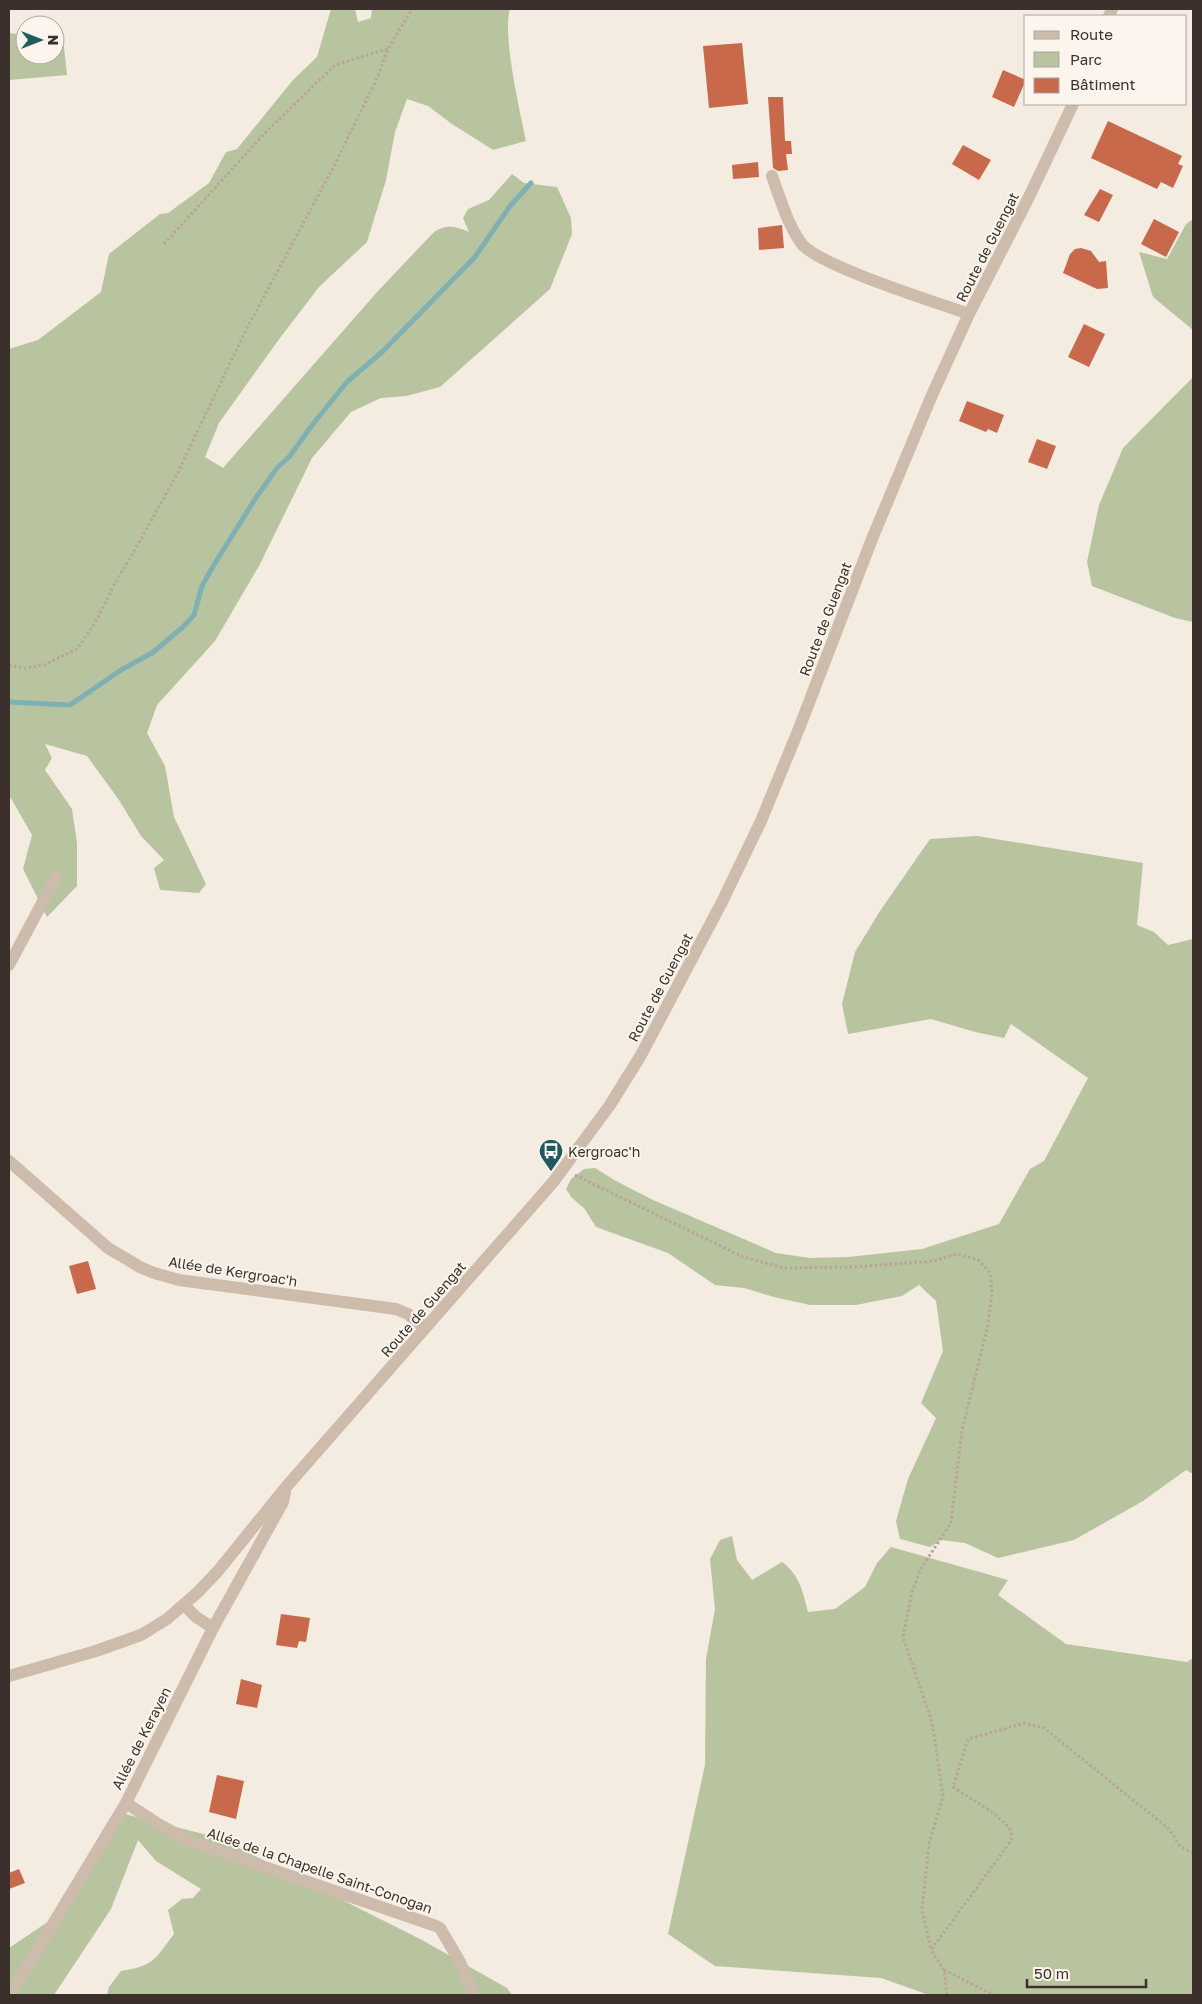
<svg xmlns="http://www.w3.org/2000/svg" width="1202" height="2004" viewBox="0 0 1202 2004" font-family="'Golos Text',sans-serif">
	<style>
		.green { fill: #b8c4a0 }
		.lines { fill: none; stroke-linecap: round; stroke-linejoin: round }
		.stream { stroke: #7fb0b2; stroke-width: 5 }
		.building { fill: #c8694b }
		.path { stroke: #b9a596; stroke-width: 3; stroke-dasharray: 2.5 2.5; stroke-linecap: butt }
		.minor { stroke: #cdbbac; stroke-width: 12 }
		.labels { text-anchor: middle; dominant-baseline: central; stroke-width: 4; stroke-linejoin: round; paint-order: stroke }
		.street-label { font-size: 14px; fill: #3b302b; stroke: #fbf5ee }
		.poi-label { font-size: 14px; fill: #3b302b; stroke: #fbf5ee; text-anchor: start }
	</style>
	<rect width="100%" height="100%" fill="#f4ebe1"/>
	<path class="green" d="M331,9H355L358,22L371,18L372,9H510C502,35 520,111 526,141L493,150L452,124L428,106L407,99L395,132L386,180L367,242L319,287L277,342L219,423L205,457L223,468L378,291L433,233C445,224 455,226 469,232L463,218L468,209L489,200L512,174L524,183L557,187L571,218L572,234L550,289L440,387L406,396L381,398L351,412L312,458L259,566L215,641L157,705L147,733L165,766L174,817L206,884L199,893L160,890L154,868L164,860L141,836L119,800L87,756L45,744L52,758L45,770L72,809L77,843V886L47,917L23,869L32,835L9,795V349L38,340L101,292L109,254L160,214L168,213L209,183L226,152L237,149L293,80L317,57Z
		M9,33L25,35V55H55V38H63L67,75L9,80Z
		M1193,219V330L1153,297L1139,252L1167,259L1186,224Z
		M1193,377V622L1175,618L1092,586L1087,562L1099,505L1123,448Z
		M977,836L1143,863L1137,925L1154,932L1168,945L1193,939V1474L1186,1470L1143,1501L1074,1540L998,1558L965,1543L941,1540L930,1547L900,1539L896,1521L908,1479L936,1418L921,1403L943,1351L936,1301L919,1285L902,1296L856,1305H810L774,1297L744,1288L715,1285L668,1253L596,1227L584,1208L572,1198L566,1189L571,1179L584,1169L595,1168L616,1181L653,1200L776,1253L810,1258L848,1257L922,1249L999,1224L1030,1169L1044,1161L1088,1078L1011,1024L1004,1038L975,1032L931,1019L848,1034L842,1004L855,952L880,911L930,839Z
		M732,1536L737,1560L752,1580L782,1562C800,1575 803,1593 808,1612L835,1609L865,1587L877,1563L891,1547L1008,1580L998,1595L1066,1644L1187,1662L1193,1658V1995H929L881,1978L715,1966L668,1934L705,1765L706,1659L715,1609L710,1559L720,1540Z
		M125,1814L219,1838L422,1940L507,1988L512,1995H107L109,1987L121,1971C154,1966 155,1959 174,1934L168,1910L182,1899L193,1898L201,1889L156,1861L138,1840L111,1909L54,1995H9V1948L67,1909Z"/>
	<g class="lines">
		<path class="stream" d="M9,702L70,705L121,670L152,653L183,627L194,615L202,586L212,568L255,499L277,468L289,457L313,424L347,382L383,351L475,257L510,206L531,183"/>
	</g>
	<path class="building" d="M742,43L748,104L709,108L703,46Z
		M1003,70L1026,80L1014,107L992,97Z
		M768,97H783L785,141H791L792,154H786L788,170L778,171L773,168Z
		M1108,121L1182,156L1178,164L1183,166L1173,188L1161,182L1157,189L1091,158Z
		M963,145L991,160L979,180L952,164Z
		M758,162L759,177L733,179L732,165Z
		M1100,189L1113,195L1099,222L1084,215Z
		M1154,219L1179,232L1166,257L1141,244Z
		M782,225L784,248L759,250L758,228Z
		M1081,248L1091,251L1099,262L1106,261L1108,288L1097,289L1063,273L1070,254L1075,249Z
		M1084,324L1105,334L1089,367L1068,357Z
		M967,401L1004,415L997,433L988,429L986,432L959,421Z
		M1037,439L1056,446L1047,469L1028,462Z
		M88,1261L96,1289L77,1294L69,1266Z
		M281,1614L310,1618L306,1642L299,1641L297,1648L276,1645Z
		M241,1679L262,1685L257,1708L236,1704Z
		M217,1775L244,1781L236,1819L209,1812Z
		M19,1869L25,1883L9,1889V1873Z"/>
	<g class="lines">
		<path class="path" d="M164,244L265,133L335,65L387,49
			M9,665L24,668L44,665L77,649L95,623L112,589L141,539L177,474L246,330L334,166L378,76L388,49L412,9
			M575,1175L743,1257L784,1268L853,1267L934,1261L957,1254L978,1260L990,1273L992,1291L988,1325L962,1430L951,1523L920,1570L912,1592L903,1637L932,1722L943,1796L929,1844L922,1909L931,1950
			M944,1970L994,1995
			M947,1995L944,1970L931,1950L1011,1841C1012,1837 1012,1834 1010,1830C999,1813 969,1798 953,1787L968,1739L1025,1723L1044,1728L1169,1829L1180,1846L1193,1853"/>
		<path class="minor" d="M1109,16L1112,9
			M772,176C780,198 787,223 801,243C816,265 938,303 969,314
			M9,965L56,877
			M9,1161L108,1248L140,1267L154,1273L179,1280L396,1309L408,1314L425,1328
			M184,1605L196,1617L213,1628
			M9,1676L96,1651L141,1635L167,1619L197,1593L218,1571L286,1487L554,1181L610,1105L641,1055L722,902L761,821L798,731L872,539L932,395L969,314L1028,199L1073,104
			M126,1803L160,1825L189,1841L436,1926L440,1928L460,1962L474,1995
			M10,1995L126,1803L213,1628L283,1502L285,1492"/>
	</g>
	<defs>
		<symbol id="bus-pin" viewBox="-11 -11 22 30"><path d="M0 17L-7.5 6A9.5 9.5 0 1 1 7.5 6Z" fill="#1f5a5e" stroke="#fbf5ee"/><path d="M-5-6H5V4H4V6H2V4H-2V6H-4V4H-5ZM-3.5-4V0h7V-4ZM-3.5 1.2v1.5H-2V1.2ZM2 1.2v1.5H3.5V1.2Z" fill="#fff"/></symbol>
	</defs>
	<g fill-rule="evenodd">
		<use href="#bus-pin" x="537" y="1137" width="28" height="38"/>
	</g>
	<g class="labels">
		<g class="street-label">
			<text transform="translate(987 247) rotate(-63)">Route de Guengat</text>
			<text transform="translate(825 619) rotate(-69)">Route de Guengat</text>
			<text transform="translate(660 987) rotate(-62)">Route de Guengat</text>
			<text transform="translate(233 1271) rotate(9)">Allée de Kergroac'h</text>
			<text transform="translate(423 1309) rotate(-49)">Route de Guengat</text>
			<text transform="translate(141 1738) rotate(-63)">Allée de Kerayen</text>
			<text transform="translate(320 1870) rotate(19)">Allée de la Chapelle Saint-Conogan</text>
		</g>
		<g class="poi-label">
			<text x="568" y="1151">Kergroac'h</text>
		</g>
	</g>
	<rect width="1202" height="2004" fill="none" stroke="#3b302b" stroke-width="20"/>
	<rect x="1024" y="15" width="162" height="90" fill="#fbf5ee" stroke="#aea6a0"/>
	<rect x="1034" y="31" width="25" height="8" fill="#cdbbac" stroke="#aea6a0"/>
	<text x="1070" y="40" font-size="15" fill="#3b302b">Route</text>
	<rect x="1034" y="52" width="25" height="15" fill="#b8c4a0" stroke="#aea6a0"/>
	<text x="1070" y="65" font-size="15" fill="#3b302b">Parc</text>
	<rect x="1034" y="78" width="25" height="15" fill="#c8694b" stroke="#aea6a0"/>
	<text x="1070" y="90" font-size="15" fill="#3b302b">Bâtiment</text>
	<g transform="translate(40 40) rotate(90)"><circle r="24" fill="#fbf5ee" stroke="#aea6a0"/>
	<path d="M0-4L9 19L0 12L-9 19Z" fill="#1f5a5e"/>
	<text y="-8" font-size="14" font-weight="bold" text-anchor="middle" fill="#3b302b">N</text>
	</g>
	<path d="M1027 1979v8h119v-8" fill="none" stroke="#3b302b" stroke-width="2.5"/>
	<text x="1034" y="1979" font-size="15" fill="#3b302b" stroke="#fbf5ee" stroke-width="4" paint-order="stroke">50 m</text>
</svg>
